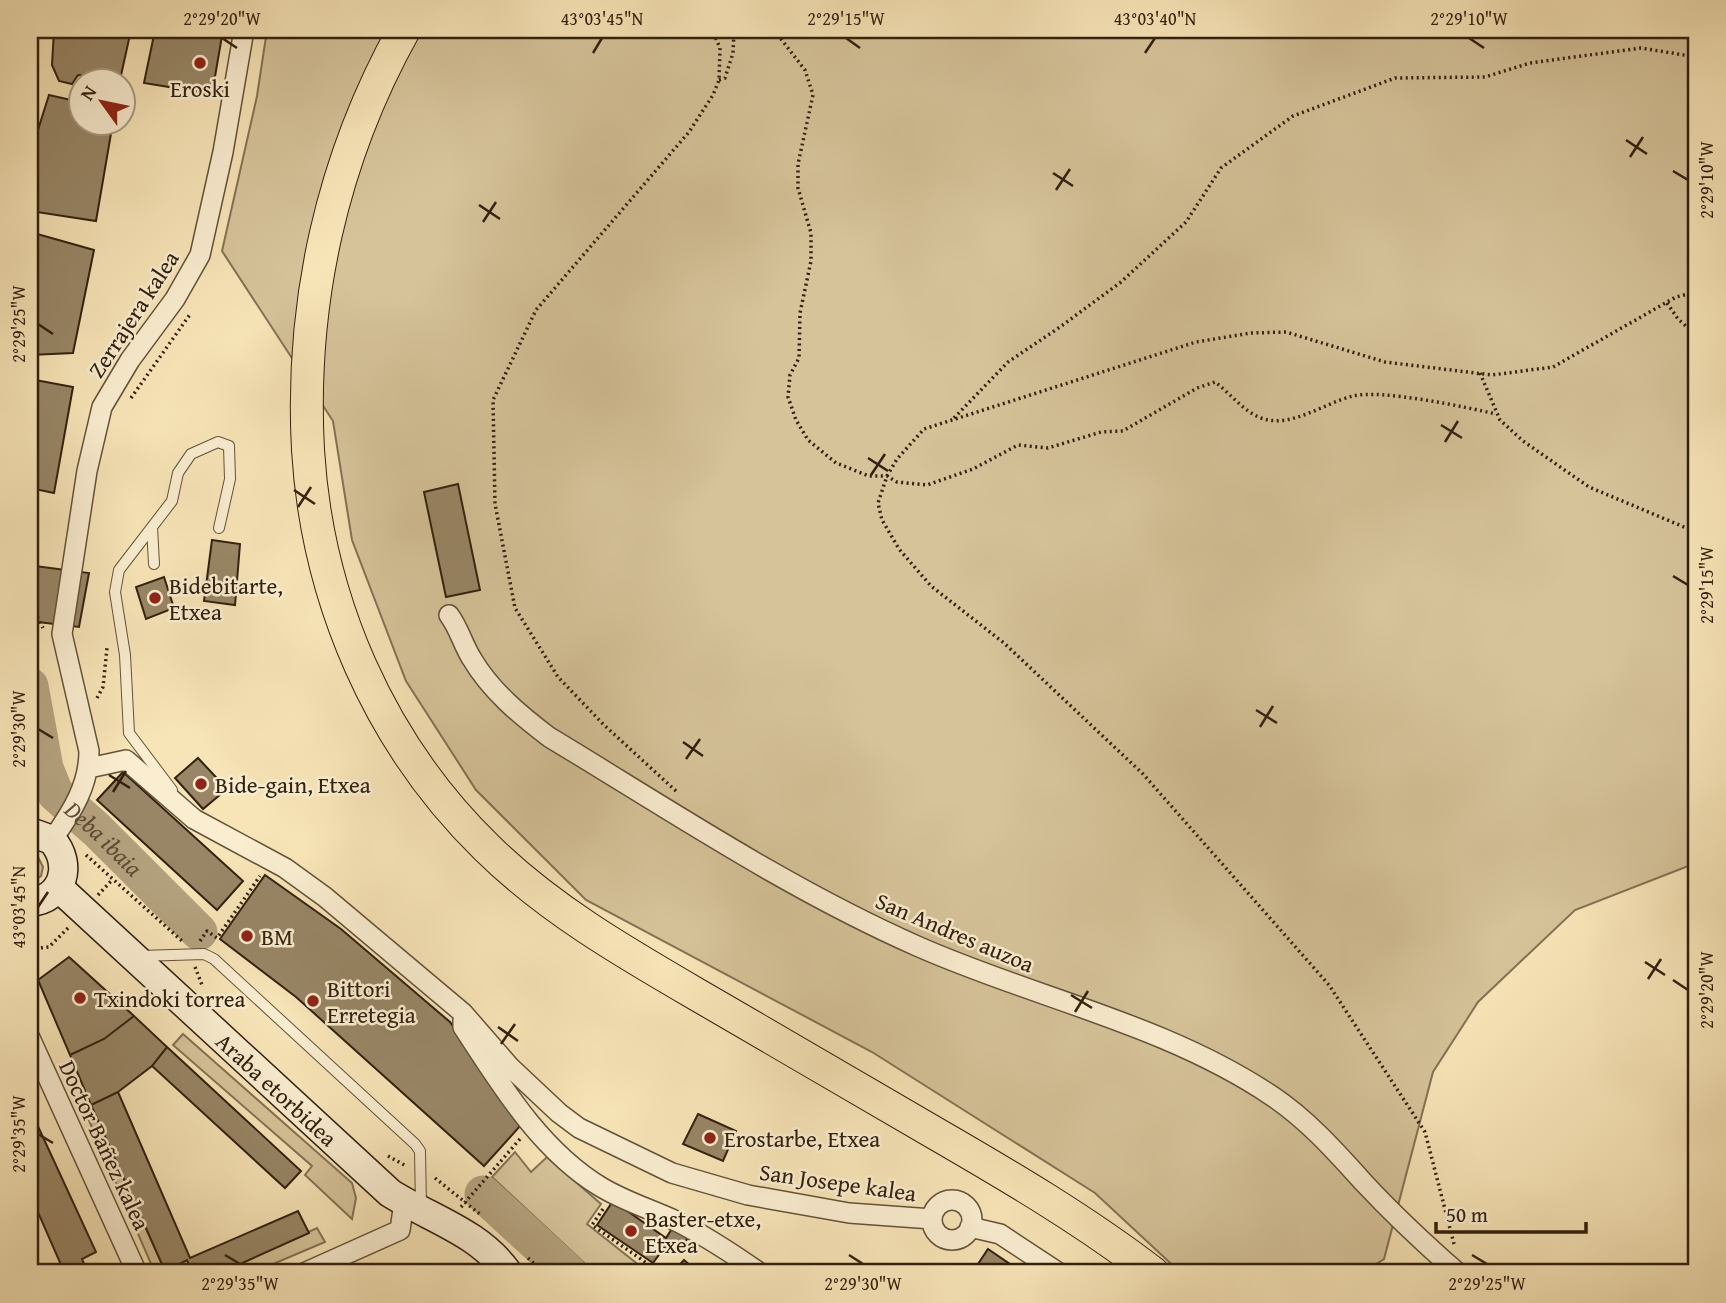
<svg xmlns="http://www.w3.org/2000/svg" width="1726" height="1303" viewBox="0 0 1726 1303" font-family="'Gentium Book Plus',serif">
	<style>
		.green { fill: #d6c39a; stroke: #847254; stroke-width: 2 }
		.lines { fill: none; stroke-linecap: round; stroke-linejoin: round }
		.river { stroke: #b4a27e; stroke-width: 37 }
		.building { fill: #988666; stroke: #32210e; stroke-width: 2 }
		.lane-casing { stroke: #635238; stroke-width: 12 }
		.street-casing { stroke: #635238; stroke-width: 22 }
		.secondary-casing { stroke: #32210e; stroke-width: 31 }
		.primary-casing { stroke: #32210e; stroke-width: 34 }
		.path { stroke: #32210e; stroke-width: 3.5; stroke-dasharray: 2 3.5; stroke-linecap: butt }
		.lane { stroke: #faedd0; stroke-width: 10 }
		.street { stroke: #faedd0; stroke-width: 19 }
		.secondary { stroke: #faedd0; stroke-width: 28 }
		.primary { stroke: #f7e4b7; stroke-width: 32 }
		.ticks { fill: none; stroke: #32210e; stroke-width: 2.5 }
		.poi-dot { fill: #8f2418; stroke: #faedd0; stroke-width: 2.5 }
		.labels { text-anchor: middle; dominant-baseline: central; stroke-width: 5; stroke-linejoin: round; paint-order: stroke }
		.poi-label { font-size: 23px; fill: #32210e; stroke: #faedd0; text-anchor: start }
		.street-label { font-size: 23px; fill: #32210e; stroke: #faedd0 }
		.water-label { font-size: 24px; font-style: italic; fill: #604e35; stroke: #faedd0 }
		.neatline { fill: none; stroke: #32210e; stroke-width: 2.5 }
		.ticks-label { font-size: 18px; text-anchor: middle; fill: #32210e }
	</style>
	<rect width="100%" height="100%" fill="#f7e4b7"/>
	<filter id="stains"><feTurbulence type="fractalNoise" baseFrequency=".00286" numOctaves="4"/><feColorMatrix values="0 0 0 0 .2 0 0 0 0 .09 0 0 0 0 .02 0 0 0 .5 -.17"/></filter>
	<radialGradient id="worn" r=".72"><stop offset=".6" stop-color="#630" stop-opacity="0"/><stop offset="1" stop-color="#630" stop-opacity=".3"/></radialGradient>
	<path class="green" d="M267,30H1696V863L1575,910L1478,1002L1433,1072L1384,1259L1362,1273H1181L1095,1193L872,1052L586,900L476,790L406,681L352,540L333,421L222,251L257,96Z
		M30,854L38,857L43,867L41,876L31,882Z
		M183,1034L352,1183L356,1198L352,1219L305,1175L312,1166L173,1045Z
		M91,1105L165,1271L187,1260L193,1273H155L84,1109Z
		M515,1152L531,1172L547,1157L601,1204L587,1224L649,1273H595L492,1177Z
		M317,1228L325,1242L252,1273H220Z"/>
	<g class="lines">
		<g class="river">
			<path id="s1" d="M30,686L45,768L55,793L97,830L199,932"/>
			<path d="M483,1194L569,1273"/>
		</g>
	</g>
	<path class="building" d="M54,30H131L120,80L78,75L72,84L59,81L52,65Z
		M155,30H223L212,94L144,83Z
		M49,95L80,102V122H113L96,221L30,211L31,152Z
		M30,232L94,250L73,353L30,355Z
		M30,379L73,387L54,493L30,488Z
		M458,484L480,590L446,597L424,492Z
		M212,540L240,544L235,605L204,601Z
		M35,566L89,573L79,627L30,621V596Z
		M164,577L174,608L146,619L136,587Z
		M198,758L227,789L203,809L175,778Z
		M123,772L243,881L217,910L97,800Z
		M265,875L341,929L450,1022L521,1125L484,1166L296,997L220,939Z
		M69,957L134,1016L104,1039L70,1055L38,980Z
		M134,1016L167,1047L152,1066L118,1092L91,1105L70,1055L104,1039Z
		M167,1047L301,1171L285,1188L152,1066Z
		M118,1092L190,1258L298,1211L309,1233L220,1273H193L187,1260L165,1271L91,1105Z
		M30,1109L96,1252L82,1259L88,1273L52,1272L62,1267L30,1194Z
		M698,1114L736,1131L723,1161L683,1144Z
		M613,1201L666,1238L673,1227L690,1235L680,1249L675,1245L670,1250L664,1248L653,1263L597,1225Z
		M988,1249L1023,1273H972Z
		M684,1260L699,1273H672Z
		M389,1267L391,1273H375Z"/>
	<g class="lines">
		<defs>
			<path id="lane" d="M152,527L154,564
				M172,790L129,733L125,655L115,592L119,570L172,501L178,473L191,454L218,442L229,446L230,479L219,528
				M140,956L204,954L214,959L415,1144L420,1151L421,1206"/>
			<path id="street" d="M449,615C459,628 463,645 472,659C491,691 520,715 549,737C670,810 788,889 917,946C1034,998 1165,1024 1272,1096C1308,1120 1337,1153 1365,1184C1394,1215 1426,1245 1458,1273
				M89,768L126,760L194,819L285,868L325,897L463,1013L510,1067L559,1113L579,1128L672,1173L748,1195L849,1213L932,1219
				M52,840C72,812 89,785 89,751L62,634L87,471L102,407L130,360L175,299L200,255L223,152L244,30
				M463,1020V1027C501,1085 540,1150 601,1187C624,1201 650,1209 674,1220C704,1235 733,1254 760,1273
				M30,1038L137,1273
				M932 1220a20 20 0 1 1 40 0a20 20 0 1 1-40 0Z
				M970,1227L1000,1234L1059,1273
				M304,1273L400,1230L404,1202"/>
			<g id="secondary">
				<path d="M30,832L52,840C73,864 64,899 30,902"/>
				<path id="s2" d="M58,887L390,1193C431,1219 479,1232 508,1273"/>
			</g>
			<path id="primary" d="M404,30C332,159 300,303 308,450C317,599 379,743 487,848C553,913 636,959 715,1005C788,1048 861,1090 933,1132C1009,1176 1084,1220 1153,1273"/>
		</defs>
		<use href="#lane" class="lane-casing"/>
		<use href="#street" class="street-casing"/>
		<use href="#secondary" class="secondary-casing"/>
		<use href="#primary" class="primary-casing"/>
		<path class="path" d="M774,30L805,70L813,95L798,164V188L811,233V261L800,313L799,358L790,375L788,397L796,420L808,440L836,463L869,476H887L897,482L927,485L973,469L1018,445L1048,448L1101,432L1123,431L1197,388L1215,382C1230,393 1243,411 1261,418C1291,429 1324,403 1353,396C1382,389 1465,407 1496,414
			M719,80L725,78L733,53L734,30
			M1667,303L1678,319L1696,335
			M1480,373L1500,420L1523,441L1589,487L1696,532
			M131,398L191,313
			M954,418L1008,362L1060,327L1121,282L1186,222L1221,168L1293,116L1395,78L1485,77L1530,63L1641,48L1696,57
			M30,602L43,628
			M97,698L103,687L107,648
			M676,791L604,725L558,677L515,608L495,504L493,400L536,310L689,132L713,95L719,80L720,48L712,30
			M86,855L182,941
			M98,895L113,879
			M200,941L207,931L217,938L260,876
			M30,949L49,947L69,927
			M195,967L202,985
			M388,1156L406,1166
			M435,1178L481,1215
			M461,1207L520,1139
			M603,1209L592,1225L658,1271L656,1273
			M1454,1244L1425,1132L1329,985L1143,774L1004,643L931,586L899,549L882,520L878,503L887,476L897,459L924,429L1196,342L1251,333L1286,332L1385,362L1492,375L1553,367L1676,297L1696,292
			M528,1258L544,1273"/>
		<use href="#lane" class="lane"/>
		<use href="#street" class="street"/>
		<use href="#secondary" class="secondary"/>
		<use href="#primary" class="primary"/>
	</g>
	<path class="ticks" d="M222,38L237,48M846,38L860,48M1469,38L1484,48M593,53L602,38M1145,53L1155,38M1626,140L1647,154M1630,157L1643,137M1673,171L1688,180M1053,173L1073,186M1056,190L1070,169M479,205L500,219M483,222L496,202M38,324L53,334M1441,425L1462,438M1445,442L1458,421M868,458L888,471M871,475L885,454M294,490L315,504M298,507L311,487M1673,576L1688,585M1256,710L1277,723M1260,727L1273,706M38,729L53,738M683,742L703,756M686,759L700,739M109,775L130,788M113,792L126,771M38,907L48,892M1645,962L1665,975M1648,979L1661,959M1673,980L1688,990M1071,995L1092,1008M1075,1012L1088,991M498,1027L518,1041M501,1044L515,1024M38,1134L53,1143M225,1255L240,1264M849,1255L863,1264M1472,1255L1487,1264"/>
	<g class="poi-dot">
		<circle cx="200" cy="63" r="7"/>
		<circle cx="155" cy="598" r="7"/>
		<circle cx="201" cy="784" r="7"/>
		<circle cx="247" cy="936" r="7"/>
		<circle cx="80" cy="998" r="7"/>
		<circle cx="313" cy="1001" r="7"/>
		<circle cx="710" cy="1138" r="7"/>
		<circle cx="631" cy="1231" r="7"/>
	</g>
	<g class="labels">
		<g class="poi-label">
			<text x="200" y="88" text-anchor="middle">Eroski</text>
			<text x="169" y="585">Bidebitarte,<tspan x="169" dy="26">Etxea</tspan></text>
			<text x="215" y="784">Bide-gain, Etxea</text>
			<text x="261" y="936">BM</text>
			<text x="327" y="988">Bittori<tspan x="327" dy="26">Erretegia</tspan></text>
			<text x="94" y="998">Txindoki torrea</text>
			<text x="724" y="1138">Erostarbe, Etxea</text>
			<text x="645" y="1218">Baster-etxe,<tspan x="645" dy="26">Etxea</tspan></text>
		</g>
		<g class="street-label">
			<text transform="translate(133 314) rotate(-57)">Zerrajera kalea</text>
			<text transform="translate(955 932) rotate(23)">San Andres auzoa</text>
			<text stroke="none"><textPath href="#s2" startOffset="298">Araba etorbidea</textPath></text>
			<text transform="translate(105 1145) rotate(65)">Doctor Bañez kalea</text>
			<text transform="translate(838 1182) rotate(8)">San Josepe kalea</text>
		</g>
		<g class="water-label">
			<text stroke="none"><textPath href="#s1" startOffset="177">Deba ibaia</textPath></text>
		</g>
	</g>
	<rect width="1726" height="1303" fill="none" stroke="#f7e4b7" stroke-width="77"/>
	<g transform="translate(102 102) rotate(303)"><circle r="33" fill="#faedd0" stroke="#aa9b82" stroke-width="2"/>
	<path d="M0-5L12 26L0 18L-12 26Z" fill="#8f2418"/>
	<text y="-10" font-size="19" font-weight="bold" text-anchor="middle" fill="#32210e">N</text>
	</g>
	<path d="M1436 1222v10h150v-10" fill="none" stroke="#32210e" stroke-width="3.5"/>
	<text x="1446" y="1222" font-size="21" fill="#32210e" stroke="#faedd0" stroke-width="5" paint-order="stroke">50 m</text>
	<rect x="38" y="38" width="1650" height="1226" class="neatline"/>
	<g class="ticks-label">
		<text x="222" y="25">2°29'20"W</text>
		<text x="602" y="25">43°03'45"N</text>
		<text x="846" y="25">2°29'15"W</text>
		<text x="1155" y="25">43°03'40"N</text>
		<text x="1469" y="25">2°29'10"W</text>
		<text transform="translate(1707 180) rotate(-90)" y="6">2°29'10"W</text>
		<text transform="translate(19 324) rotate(-90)" y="6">2°29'25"W</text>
		<text transform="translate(1707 585) rotate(-90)" y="6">2°29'15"W</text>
		<text transform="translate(19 729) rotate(-90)" y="6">2°29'30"W</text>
		<text transform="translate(19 907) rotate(-90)" y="6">43°03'45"N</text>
		<text transform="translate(1707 990) rotate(-90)" y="6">2°29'20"W</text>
		<text transform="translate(19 1134) rotate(-90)" y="6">2°29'35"W</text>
		<text x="240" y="1290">2°29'35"W</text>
		<text x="863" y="1290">2°29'30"W</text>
		<text x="1487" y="1290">2°29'25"W</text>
	</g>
	<rect width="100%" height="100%" filter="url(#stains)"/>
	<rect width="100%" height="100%" fill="url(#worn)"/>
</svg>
